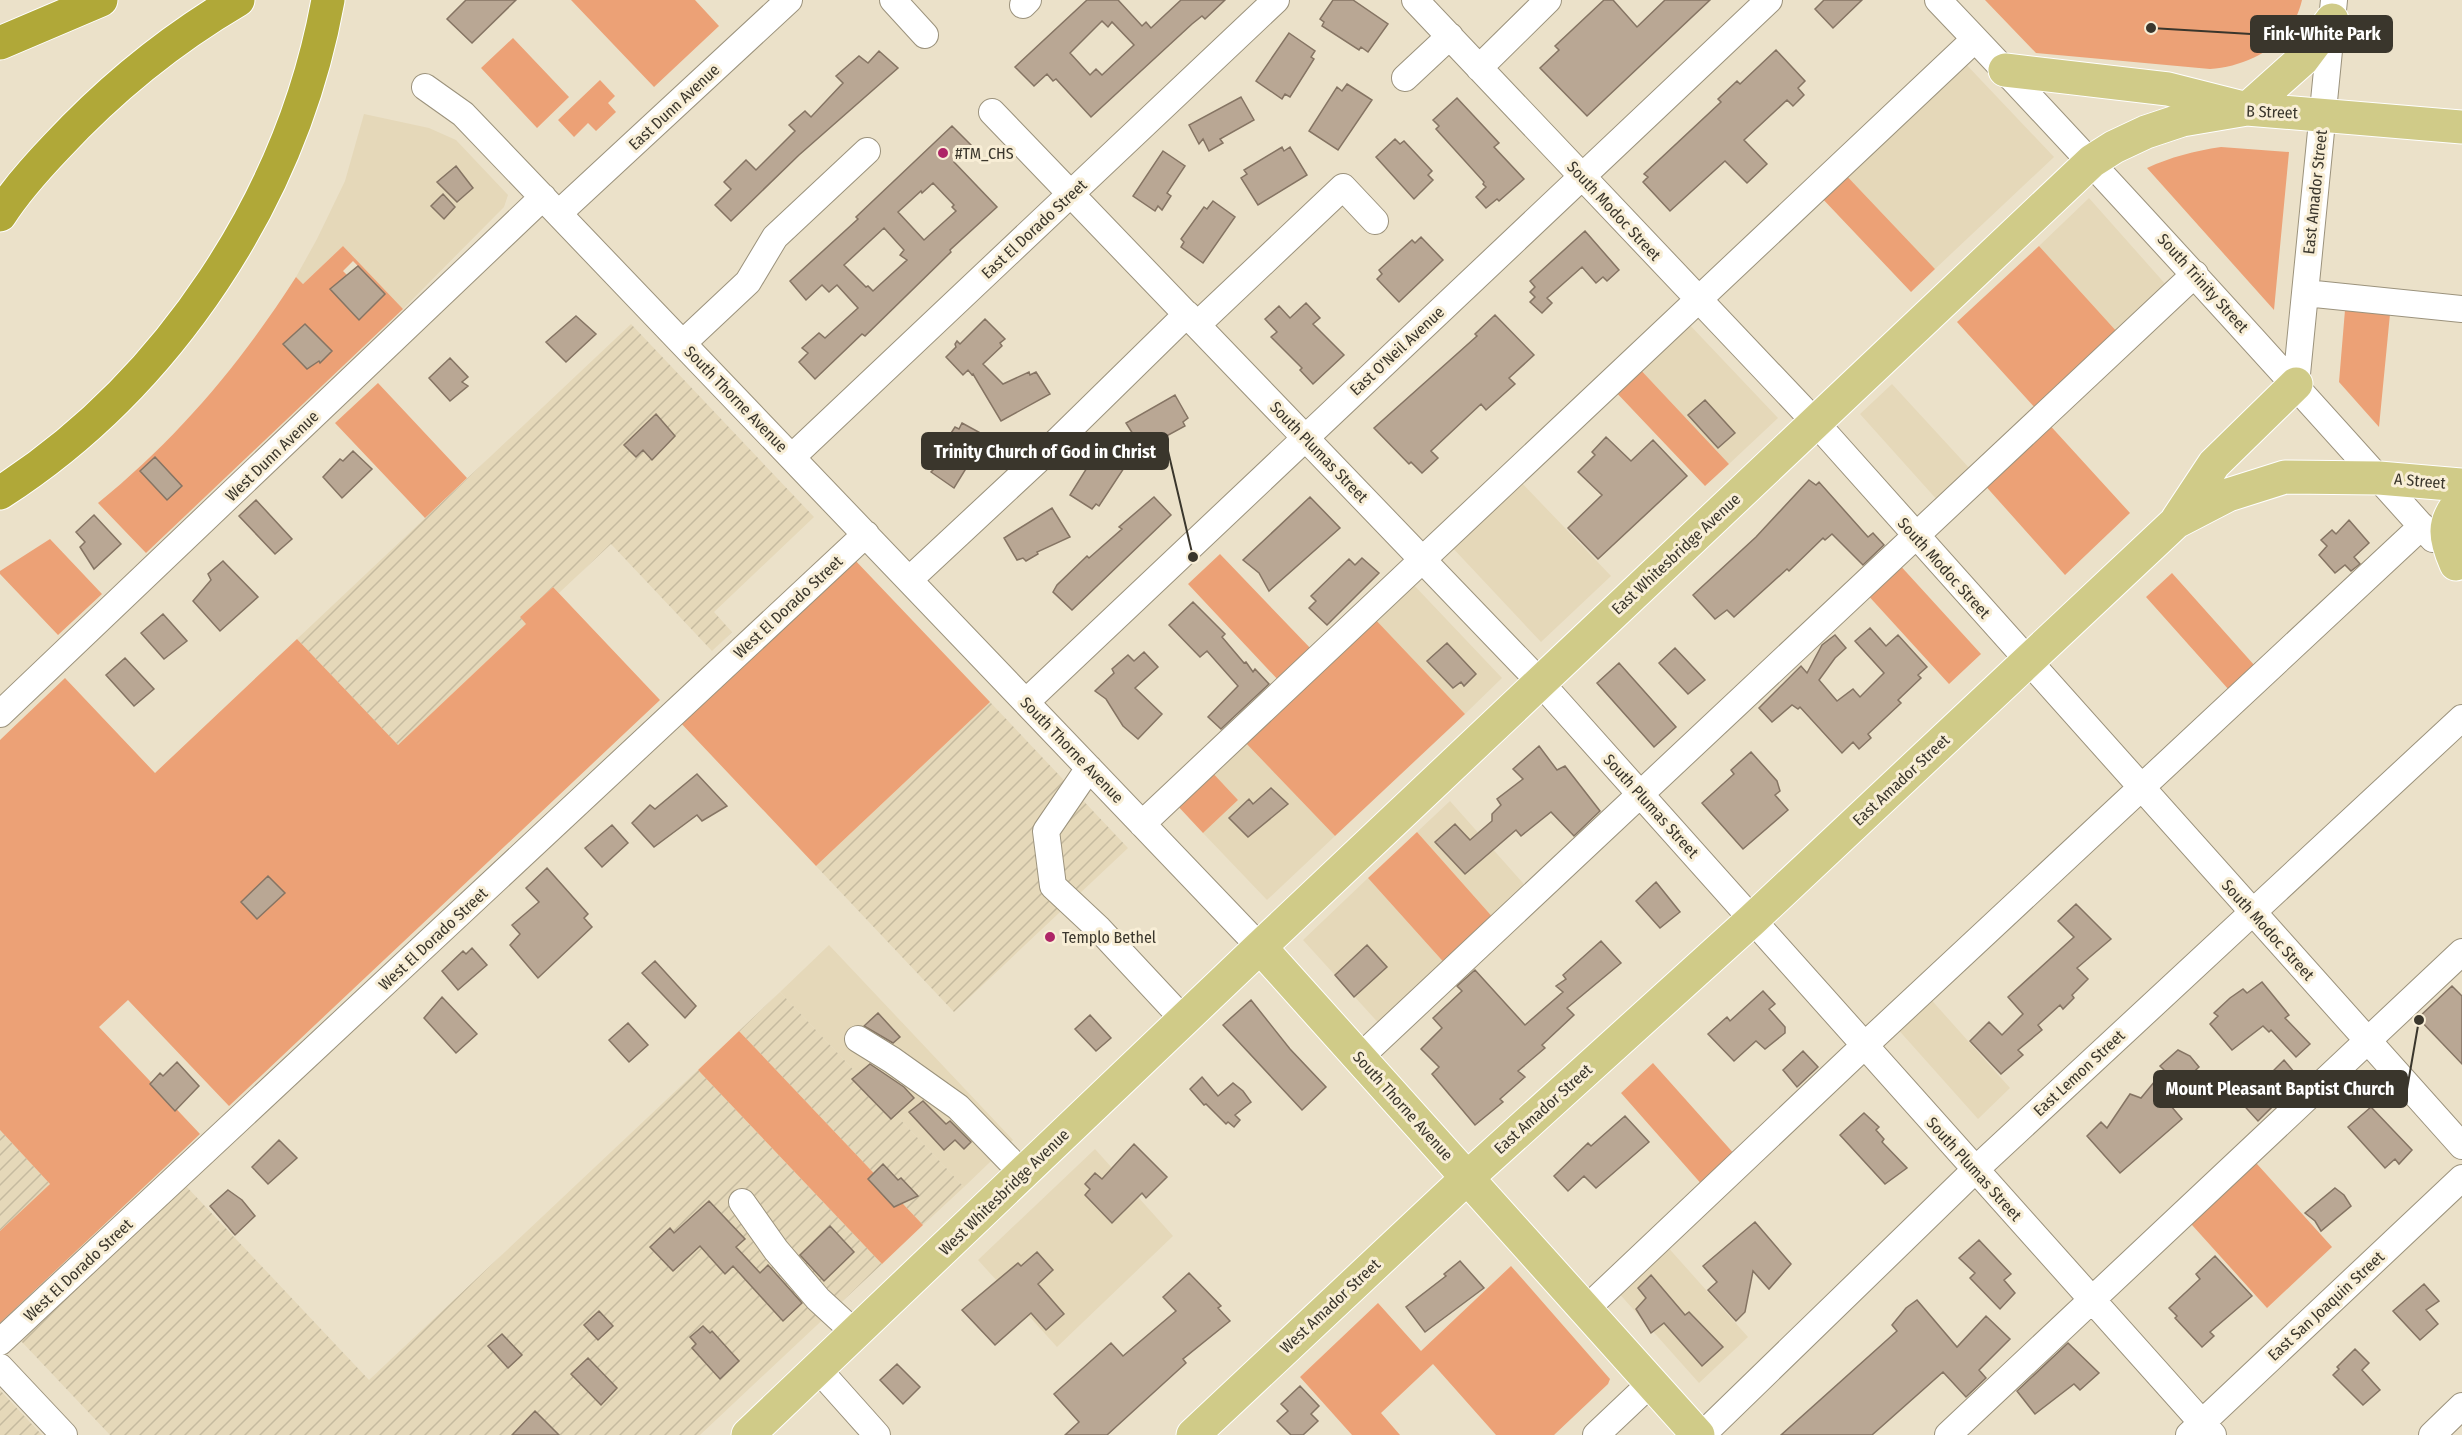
<svg xmlns="http://www.w3.org/2000/svg" width="2462" height="1435" viewBox="0 0 2462 1435" font-family="'Fira Sans Condensed',sans-serif">
	<style>
		.built { fill: #e5d8b9 }
		.industrial { fill: url(#industrial-furrows) }
		.green { fill: #eca176; fill-rule: evenodd }
		.building { fill: #b9a794; stroke: #857463; stroke-width: 1.5; fill-rule: evenodd }
		.lines { fill: none; stroke-linecap: round; stroke-linejoin: round }
		.minor-casing { stroke: #9b927c; stroke-width: 28 }
		.major-casing { stroke: #fff; stroke-width: 35 }
		.highway-casing { stroke: #fff; stroke-width: 35 }
		.minor { stroke: #fff; stroke-width: 26 }
		.major { stroke: #d0cb88; stroke-width: 33 }
		.highway { stroke: #b0a838; stroke-width: 33 }
		.poi-dot { fill: #ae2567; stroke: #f8eed6; stroke-width: 2 }
		.labels { text-anchor: middle; dominant-baseline: central; stroke-width: 6; stroke-linejoin: round; paint-order: stroke }
		.street-label { font-size: 16px; fill: #3a362c; stroke: #f8eed6 }
		.poi-label { font-size: 16px; fill: #3a362c; stroke: #f8eed6; text-anchor: start }
		.leader { fill: none; stroke: #3a362c; stroke-width: 2 }
		.callout-dot { fill: #3a362c; stroke: #f8eed6; stroke-width: 2 }
		.callout { fill: #3a362c; stroke: #3a362c; stroke-width: 2 }
		.callout-label { font-size: 18px; text-anchor: middle; font-weight: bold; fill: #fff }
	</style>
	<defs>
		<pattern id="industrial-furrows" width="10" height="10" patternUnits="userSpaceOnUse" patternTransform="scale(1.5)"><rect width="10" height="10" fill="#e5d8b9"/><path d="M-1 1l2-2M0 10L10 0M9 11l2-2" fill="none" stroke="#c5ba9f"/></pattern>
	</defs>
	<rect width="100%" height="100%" fill="#ebe1c9"/>
	<path class="built" d="M1962,60L2054,157L1935,269L1843,172Z
		M364,114L429,128L456,140L508,195L504,207L403,309L343,246L303,284L296,277L317,239L345,181Z
		M2089,198L2168,287L2118,333L2039,246Z
		M1686,321L1778,418L1729,464L1637,366Z
		M1892,384L1972,471L1939,502L1860,414Z
		M1518,479L1611,576L1541,642L1449,544Z
		M1410,581L1502,678L1465,714L1372,617Z
		M1242,739L1335,836L1267,900L1203,833L1238,800L1210,770Z
		M1450,801L1529,890L1496,921L1417,832Z
		M1368,878L1448,967L1383,1028L1303,940Z
		M829,945L1013,1140L964,1187L780,992Z
		M1927,995L2010,1088L1978,1119L1895,1026Z
		M1095,1149L1173,1236L1057,1347L978,1260Z
		M1665,1244L1748,1337L1699,1383L1616,1290Z"/>
	<path class="industrial" d="M631,324L814,517L714,612L732,632L712,651L611,544L559,593L553,587L521,617L527,624L398,745L297,639Z
		M990,702L1128,848L954,1012L816,866Z
		M780,992L964,1187L923,1225L739,1031Z
		M698,1070L882,1264L700,1435H110L21,1341L185,1185L369,1380Z
		M0,1130L50,1184L0,1231Z
		M0,1390L42,1435H0Z"/>
	<path class="green" d="M571,0H695L719,26L654,87Z
		M1985,0H2302C2292,44 2251,66 2210,69L2036,53Z
		M513,38L569,97L537,128L481,68Z
		M600,80L615,96L608,103L616,112L596,131L588,123L574,137L558,120Z
		M2221,147L2289,152L2274,310L2147,168C2171,157 2194,151 2221,147Z
		M1843,172L1935,269L1911,292L1819,195Z
		M343,246L403,309L146,553L98,503C179,437 240,364 296,277L303,284ZM353,261L385,294L361,318L356,317L330,289L347,275L343,271ZM305,324L332,351L320,363L319,361L307,369L283,344Z
		M2039,246L2118,333L2037,410L1957,322Z
		M2345,310L2390,314L2379,427L2339,382Z
		M1637,366L1729,464L1705,486L1613,389Z
		M378,383L467,478L425,518L335,423Z
		M2046,421L2130,513L2065,575L1982,482Z
		M50,539L102,594L58,635L0,574V571Z
		M1220,554L1313,651L1280,682L1188,584Z
		M853,558L990,702L816,866L678,720Z
		M1897,562L1981,654L1949,684L1865,592Z
		M2172,573L2255,666L2229,690L2146,597Z
		M553,587L660,700L229,1106L128,1000L99,1027L200,1134L0,1323V1231L50,1184L0,1130V740L65,678L155,773L297,639L398,745L526,624L520,617Z
		M1372,616L1465,714L1335,836L1242,739Z
		M1210,770L1238,800L1203,833L1175,803Z
		M1417,832L1496,921L1448,967L1368,878Z
		M739,1031L923,1225L882,1264L698,1070Z
		M1653,1063L1736,1156L1704,1187L1621,1093Z
		M2248,1154L2332,1247L2267,1308L2183,1215Z
		M1511,1266L1610,1379L1608,1384L1554,1435H1496L1433,1364L1381,1413L1400,1435H1352L1300,1377L1378,1303L1421,1351Z"/>
	<path class="building" d="M466,0H516L472,43L447,19Z
		M1087,0H1118L1142,26L1146,22L1151,28L1181,0H1225L1205,19L1202,16L1192,24L1091,117L1056,79L1053,81L1047,74L1034,86L1015,67ZM1102,21L1108,27L1112,22L1134,45L1102,75L1096,69L1090,75L1070,53Z
		M1333,0H1353L1388,24L1368,52L1361,47L1359,50L1322,26L1324,22L1320,19Z
		M1604,0H1613L1637,27L1665,0H1710L1587,116L1540,68L1559,50L1555,46Z
		M1824,0H1862L1833,28L1815,9Z
		M1289,33L1315,51L1311,57L1314,59L1290,97L1285,94L1282,99L1256,81Z
		M1776,50L1805,81L1798,88L1804,95L1793,106L1787,100L1744,140L1767,164L1747,183L1725,161L1670,211L1643,182L1648,177L1644,174L1721,102L1718,99L1737,81L1740,84Z
		M879,51L898,68L799,155L731,221L715,205L731,189L724,182L746,160L756,170L795,131L789,125L805,111L811,117L843,83L836,76L859,56L868,63Z
		M1347,84L1372,100L1338,150L1309,131L1337,87L1342,91Z
		M1241,97L1254,120L1220,139L1223,143L1209,151L1203,139L1199,144L1189,125Z
		M1457,98L1499,143L1494,147L1524,179L1499,201L1497,199L1486,208L1476,197L1486,187L1483,184L1484,182L1436,129L1439,126L1433,120Z
		M952,126L971,145L954,162L997,207L950,250L951,252L865,336L862,334L815,379L799,362L808,353L802,348L819,333L825,338L858,308L837,285L829,292L822,285L806,300L790,281L858,219L856,217ZM933,183L954,205L952,207L956,211L924,240L898,212L921,191L922,193ZM884,228L904,250L900,255L907,260L873,291L868,286L866,287L844,265Z
		M1395,139L1400,144L1404,141L1432,171L1428,175L1433,180L1414,199L1376,157Z
		M1282,147L1284,151L1290,147L1307,175L1258,205L1241,178L1247,174L1244,170Z
		M1163,151L1185,166L1167,193L1171,196L1162,210L1158,206L1155,211L1133,196Z
		M456,166L473,188L457,202L437,182Z
		M443,194L455,207L444,219L431,206Z
		M1213,201L1235,217L1203,263L1181,247L1184,242L1181,239L1204,207L1207,209Z
		M1585,231L1619,270L1607,281L1603,277L1596,283L1582,267L1547,298L1552,303L1542,313L1530,302L1535,297L1530,292L1535,287L1530,281Z
		M1421,237L1443,260L1399,302L1377,279L1382,274L1379,270L1412,240L1415,243Z
		M358,266L385,294L359,320L330,289Z
		M1306,303L1320,318L1313,324L1344,355L1313,384L1300,370L1302,368L1271,337L1277,332L1265,319L1279,306L1290,318Z
		M1495,315L1534,355L1509,378L1515,384L1486,410L1481,404L1431,451L1438,458L1422,473L1411,462L1409,464L1374,428L1477,336L1475,334Z
		M576,316L596,334L566,362L546,342Z
		M985,319L1005,339L1000,343L1002,346L983,364L1003,384L1029,372L1030,375L1036,372L1050,394L1001,421L973,374L972,375L968,370L963,375L946,357L956,347L955,344L957,341L960,344Z
		M305,324L332,351L320,363L319,361L307,369L283,344Z
		M450,358L468,377L462,382L468,386L450,401L429,378Z
		M1175,395L1188,418L1183,422L1185,426L1150,445L1145,440L1138,442L1126,423Z
		M1705,400L1735,433L1718,448L1688,415Z
		M656,414L675,436L652,460L643,450L636,457L624,445Z
		M962,423L986,436L954,488L931,472L937,466L932,462L955,427L959,429Z
		M1606,437L1631,461L1653,440L1687,476L1598,559L1568,528L1602,495L1578,472L1595,455L1592,452Z
		M1100,447L1121,460L1119,465L1124,468L1099,506L1096,504L1092,509L1070,495Z
		M353,451L372,469L342,498L323,477L340,459L343,461Z
		M155,457L182,486L167,500L140,471Z
		M1809,480L1816,485L1819,482L1868,537L1873,533L1884,545L1863,565L1832,534L1825,540L1823,538L1789,571L1787,569L1734,617L1727,610L1715,619L1693,595L1756,537Z
		M1154,497L1171,515L1072,610L1053,592L1057,585L1087,556L1089,558L1122,529L1119,527Z
		M1310,497L1340,528L1269,591L1259,573L1243,560Z
		M256,500L292,539L275,554L239,516Z
		M1052,508L1070,537L1037,552L1038,554L1026,561L1023,558L1017,560L1004,538Z
		M94,515L121,544L94,569L80,547L85,542L76,532Z
		M2349,520L2369,543L2354,557L2360,564L2351,571L2345,565L2335,573L2319,555L2327,546L2321,540L2332,530L2336,534Z
		M1362,558L1379,573L1327,625L1309,608L1316,601L1311,596L1349,559L1355,565Z
		M223,561L258,597L220,631L193,601L211,580L208,574Z
		M1193,602L1225,634L1222,637L1244,663L1246,662L1253,672L1255,669L1269,684L1221,729L1208,717L1238,686L1207,651L1200,657L1169,625Z
		M163,614L187,641L164,659L141,633Z
		M1870,628L1886,646L1898,635L1927,667L1918,675L1921,678L1898,700L1901,703L1868,734L1871,738L1859,749L1853,742L1842,753L1800,707L1798,709L1792,705L1772,722L1759,708L1801,666L1807,673L1822,645L1835,635L1846,648L1835,658L1819,680L1837,701L1853,689L1860,697L1884,673L1855,641Z
		M1447,643L1476,674L1464,686L1461,682L1453,688L1427,661Z
		M1675,648L1705,680L1688,694L1659,663Z
		M1144,652L1158,667L1135,688L1162,714L1138,739L1123,726L1106,699L1095,691L1114,673L1112,669L1128,655L1134,661Z
		M125,658L154,689L134,706L106,675Z
		M1619,663L1676,727L1654,747L1597,683Z
		M1539,746L1557,770L1565,766L1600,811L1574,836L1551,812L1521,836L1516,830L1465,874L1435,842L1455,824L1470,840L1492,821V814L1501,805L1497,799L1523,779L1513,769Z
		M1751,752L1777,781L1780,791L1775,795L1788,810L1743,849L1702,803L1734,774L1731,770Z
		M697,774L727,806L702,821L697,815L654,847L632,823L650,805L655,809Z
		M1271,788L1288,804L1248,837L1229,818L1249,799L1253,804Z
		M612,825L628,843L602,867L585,848Z
		M547,868L588,914L584,918L592,927L538,978L510,945L520,934L512,925L539,902L526,888Z
		M268,876L285,893L257,919L241,902Z
		M1656,882L1680,912L1660,928L1636,901Z
		M2076,904L2111,939L2077,968L2088,979L2072,995L2074,998L2063,1009L2060,1005L2038,1025L2042,1030L2018,1050L2023,1055L2001,1074L1970,1041L1989,1022L2002,1035L2023,1014L2008,997L2074,937L2058,921Z
		M1601,941L1621,963L1567,1008L1574,1015L1542,1045L1545,1048L1518,1071L1525,1077L1500,1099L1503,1102L1475,1125L1432,1074L1439,1067L1421,1049L1442,1028L1433,1018L1462,991L1457,986L1475,970L1525,1025L1563,992L1556,986L1566,979L1563,975Z
		M1367,945L1387,967L1354,997L1335,975Z
		M472,948L487,965L458,990L442,971L463,951L466,954Z
		M655,961L696,1006L685,1018L642,973Z
		M2262,982L2289,1015L2285,1018L2310,1044L2296,1057L2271,1030L2269,1032L2263,1026L2232,1050L2210,1024L2218,1016L2214,1013L2230,998L2243,989L2247,993Z
		M2452,986L2462,996V1064L2418,1018Z
		M1763,991L1775,1004L1769,1009L1785,1027V1033L1765,1049L1756,1041L1734,1061L1708,1034L1727,1017L1730,1021Z
		M442,997L477,1034L456,1053L424,1018Z
		M1251,1000L1290,1049L1326,1087L1302,1110L1223,1025Z
		M878,1013L900,1037L893,1043L864,1026Z
		M1090,1015L1111,1038L1096,1051L1075,1029Z
		M628,1023L648,1045L629,1062L609,1040Z
		M2178,1050L2190,1056L2199,1067L2165,1099L2182,1119L2120,1173L2087,1136L2101,1122L2107,1128L2130,1094L2141,1098L2164,1070L2160,1066Z
		M1803,1051L1818,1067L1797,1087L1783,1070Z
		M2284,1060L2299,1078L2270,1104L2273,1106L2258,1121L2238,1099L2253,1085L2256,1088Z
		M177,1062L199,1086L175,1111L150,1084L160,1073L163,1076Z
		M870,1064L904,1087L914,1098L891,1119L852,1079Z
		M1202,1077L1218,1096L1233,1083L1243,1091L1251,1102L1235,1115L1240,1120L1234,1127L1228,1122L1226,1124L1206,1104L1204,1105L1190,1089Z
		M923,1101L946,1124L950,1121L971,1142L964,1149L955,1140L944,1150L909,1112Z
		M2371,1107L2412,1150L2399,1164L2395,1159L2385,1168L2348,1127Z
		M1864,1113L1879,1127L1876,1130L1884,1139L1882,1142L1907,1168L1885,1184L1840,1135Z
		M1625,1116L1649,1142L1596,1188L1584,1176L1568,1191L1554,1176L1588,1143L1591,1146Z
		M279,1140L297,1158L268,1184L252,1167Z
		M1134,1144L1167,1177L1146,1198L1142,1193L1112,1223L1085,1195L1090,1189L1085,1184L1095,1173L1102,1179Z
		M883,1164L898,1180L901,1178L918,1196L894,1207L868,1179Z
		M2335,1188L2344,1195L2351,1206L2321,1231L2315,1221L2305,1213Z
		M228,1190L242,1200L255,1216L235,1235L210,1206Z
		M709,1201L745,1239L736,1247L760,1273L768,1265L802,1303L783,1321L733,1266L725,1274L700,1246L673,1271L650,1247L670,1228L674,1233Z
		M1755,1222L1791,1264L1769,1289L1753,1271L1745,1312L1736,1321L1708,1290L1717,1282L1703,1266Z
		M830,1226L854,1252L824,1281L800,1255Z
		M1979,1240L2011,1274L2004,1280L2015,1293L2000,1309L1970,1278L1975,1273L1959,1258Z
		M1037,1252L1053,1270L1038,1284L1064,1314L1046,1330L1031,1313L995,1345L962,1310L1018,1263L1021,1266Z
		M2215,1256L2252,1296L2210,1332L2214,1336L2202,1347L2175,1318L2177,1316L2169,1308L2200,1279L2196,1274Z
		M1460,1261L1484,1288L1425,1332L1406,1307L1446,1276L1444,1274Z
		M1189,1273L1221,1306L1218,1308L1230,1321L1183,1359L1186,1363L1107,1435H1065L1079,1422L1054,1394L1111,1343L1123,1356L1176,1311L1163,1297Z
		M1651,1275L1685,1315L1689,1312L1723,1347L1702,1366L1664,1323L1651,1333L1636,1309L1646,1298L1638,1288Z
		M2424,1284L2439,1301L2426,1310L2438,1324L2420,1340L2393,1311Z
		M1917,1300L1957,1347L1986,1316L2010,1339L1979,1370L1986,1378L1966,1397L1943,1372L1872,1435H1781L1897,1331L1892,1325L1906,1308Z
		M599,1311L613,1326L598,1340L584,1325Z
		M703,1326L710,1333L712,1331L739,1361L720,1379L692,1348L696,1344L690,1337Z
		M502,1334L522,1355L508,1368L488,1346Z
		M2068,1343L2099,1373L2080,1390L2074,1384L2035,1414L2017,1391Z
		M2355,1349L2369,1363L2362,1370L2380,1390L2363,1405L2333,1375L2339,1369L2337,1367Z
		M588,1358L617,1388L601,1405L571,1374Z
		M897,1364L920,1387L903,1404L880,1380Z
		M1300,1386L1319,1406L1311,1414L1318,1421L1303,1435H1291L1277,1421L1288,1411L1281,1404Z
		M535,1411L559,1435H512Z"/>
	<g class="lines">
		<defs>
			<path id="minor" d="M893,0L925,35
				M1415,0L1816,423L2462,1146
				M1938,0C2107,177 2270,357 2433,539
				M1023,5L1028,0
				M1479,68L1548,0
				M1405,78L1450,36
				M425,87L463,114L1260,947
				M992,112L1540,682L2213,1435
				M559,213L789,0
				M2305,293L2462,309
				M1197,325L1343,187L1375,221
				M683,343L748,282L775,237L867,151
				M2296,384L2334,0
				M792,457L1276,0
				M909,580L1040,458L1187,314
				M1026,702L1769,0
				M0,714L543,197
				M1089,768L1046,831L1053,886L1099,929L1184,1020
				M1142,824L1975,39
				M858,1039L892,1060L958,1107L1023,1174
				M1359,1058L2195,274
				M742,1202L776,1250L818,1299L855,1333
				M1585,1310L1864,1046L2422,526
				M0,1342L866,534
				M0,1367L64,1435
				M818,1369L877,1435
				M1596,1435L1651,1383
				M1702,1435L1975,1170L2462,718
				M1948,1435L2462,952
				M2189,1435L2462,1178
				M2432,1435L2462,1406"/>
			<path id="major" d="M2005,70L2168,89L2247,109L2302,60L2332,20
				M2177,520L2214,464L2296,384
				M2456,564C2445,539 2441,522 2462,500
				M1260,947L1698,1435
				M748,1435L1260,947L2092,161L2114,147L2146,132L2182,120L2247,109L2462,127
				M1193,1435L1467,1178L1752,920L2176,522L2228,495L2285,477L2379,478L2462,485"/>
			<path id="highway" d="M0,43L101,0
				M0,215C16,190 36,168 56,147C110,89 170,40 238,0
				M0,493C169,384 292,198 328,0"/>
		</defs>
		<use href="#minor" class="minor-casing"/>
		<use href="#major" class="major-casing"/>
		<use href="#highway" class="highway-casing"/>
		<use href="#minor" class="minor"/>
		<use href="#major" class="major"/>
		<use href="#highway" class="highway"/>
	</g>
	<g class="poi-dot">
		<circle cx="943" cy="153" r="6"/>
		<circle cx="1050" cy="937" r="6"/>
	</g>
	<g class="labels">
		<g class="street-label">
			<text transform="translate(674 107) rotate(-43)">East Dunn Avenue</text>
			<text transform="translate(2272 112) rotate(2)">B Street</text>
			<text transform="translate(2315 192) rotate(-84)">East Amador Street</text>
			<text transform="translate(1614 211) rotate(47)">South Modoc Street</text>
			<text transform="translate(1034 229) rotate(-43)">East El Dorado Street</text>
			<text transform="translate(2203 283) rotate(48)">South Trinity Street</text>
			<text transform="translate(1397 351) rotate(-43)">East O'Neil Avenue</text>
			<text transform="translate(736 399) rotate(46)">South Thorne Avenue</text>
			<text transform="translate(1319 452) rotate(46)">South Plumas Street</text>
			<text transform="translate(272 456) rotate(-44)">West Dunn Avenue</text>
			<text transform="translate(2420 481) rotate(5)">A Street</text>
			<text transform="translate(1676 554) rotate(-43)">East Whitesbridge Avenue</text>
			<text transform="translate(1944 568) rotate(48)">South Modoc Street</text>
			<text transform="translate(788 607) rotate(-43)">West El Dorado Street</text>
			<text transform="translate(1072 750) rotate(46)">South Thorne Avenue</text>
			<text transform="translate(1901 780) rotate(-43)">East Amador Street</text>
			<text transform="translate(1651 806) rotate(48)">South Plumas Street</text>
			<text transform="translate(2268 930) rotate(48)">South Modoc Street</text>
			<text transform="translate(433 939) rotate(-43)">West El Dorado Street</text>
			<text transform="translate(2079 1073) rotate(-43)">East Lemon Street</text>
			<text transform="translate(1403 1106) rotate(48)">South Thorne Avenue</text>
			<text transform="translate(1543 1109) rotate(-42)">East Amador Street</text>
			<text transform="translate(1974 1169) rotate(48)">South Plumas Street</text>
			<text transform="translate(1004 1192) rotate(-44)">West Whitesbridge Avenue</text>
			<text transform="translate(78 1270) rotate(-43)">West El Dorado Street</text>
			<text transform="translate(1330 1306) rotate(-43)">West Amador Street</text>
			<text transform="translate(2326 1306) rotate(-43)">East San Joaquin Street</text>
		</g>
		<g class="poi-label">
			<text x="955" y="153">#TM_CHS</text>
			<text x="1062" y="937">Templo Bethel</text>
		</g>
	</g>
	<path class="leader" d="M2151 28L2251 34M1193 557L1168 451M2419 1020L2407 1089"/>
	<g class="callout-dot">
		<circle cx="2151" cy="28" r="6"/>
		<circle cx="1193" cy="557" r="6"/>
		<circle cx="2419" cy="1020" r="6"/>
	</g>
	<g class="callout">
		<rect x="2251" y="16" width="141" height="36" rx="6"/>
		<rect x="922" y="433" width="246" height="36" rx="6"/>
		<rect x="2154" y="1071" width="253" height="36" rx="6"/>
	</g>
	<g class="callout-label">
		<text x="2322" y="40">Fink-White Park</text>
		<text x="1045" y="458">Trinity Church of God in Christ</text>
		<text x="2280" y="1095">Mount Pleasant Baptist Church</text>
	</g>
</svg>
